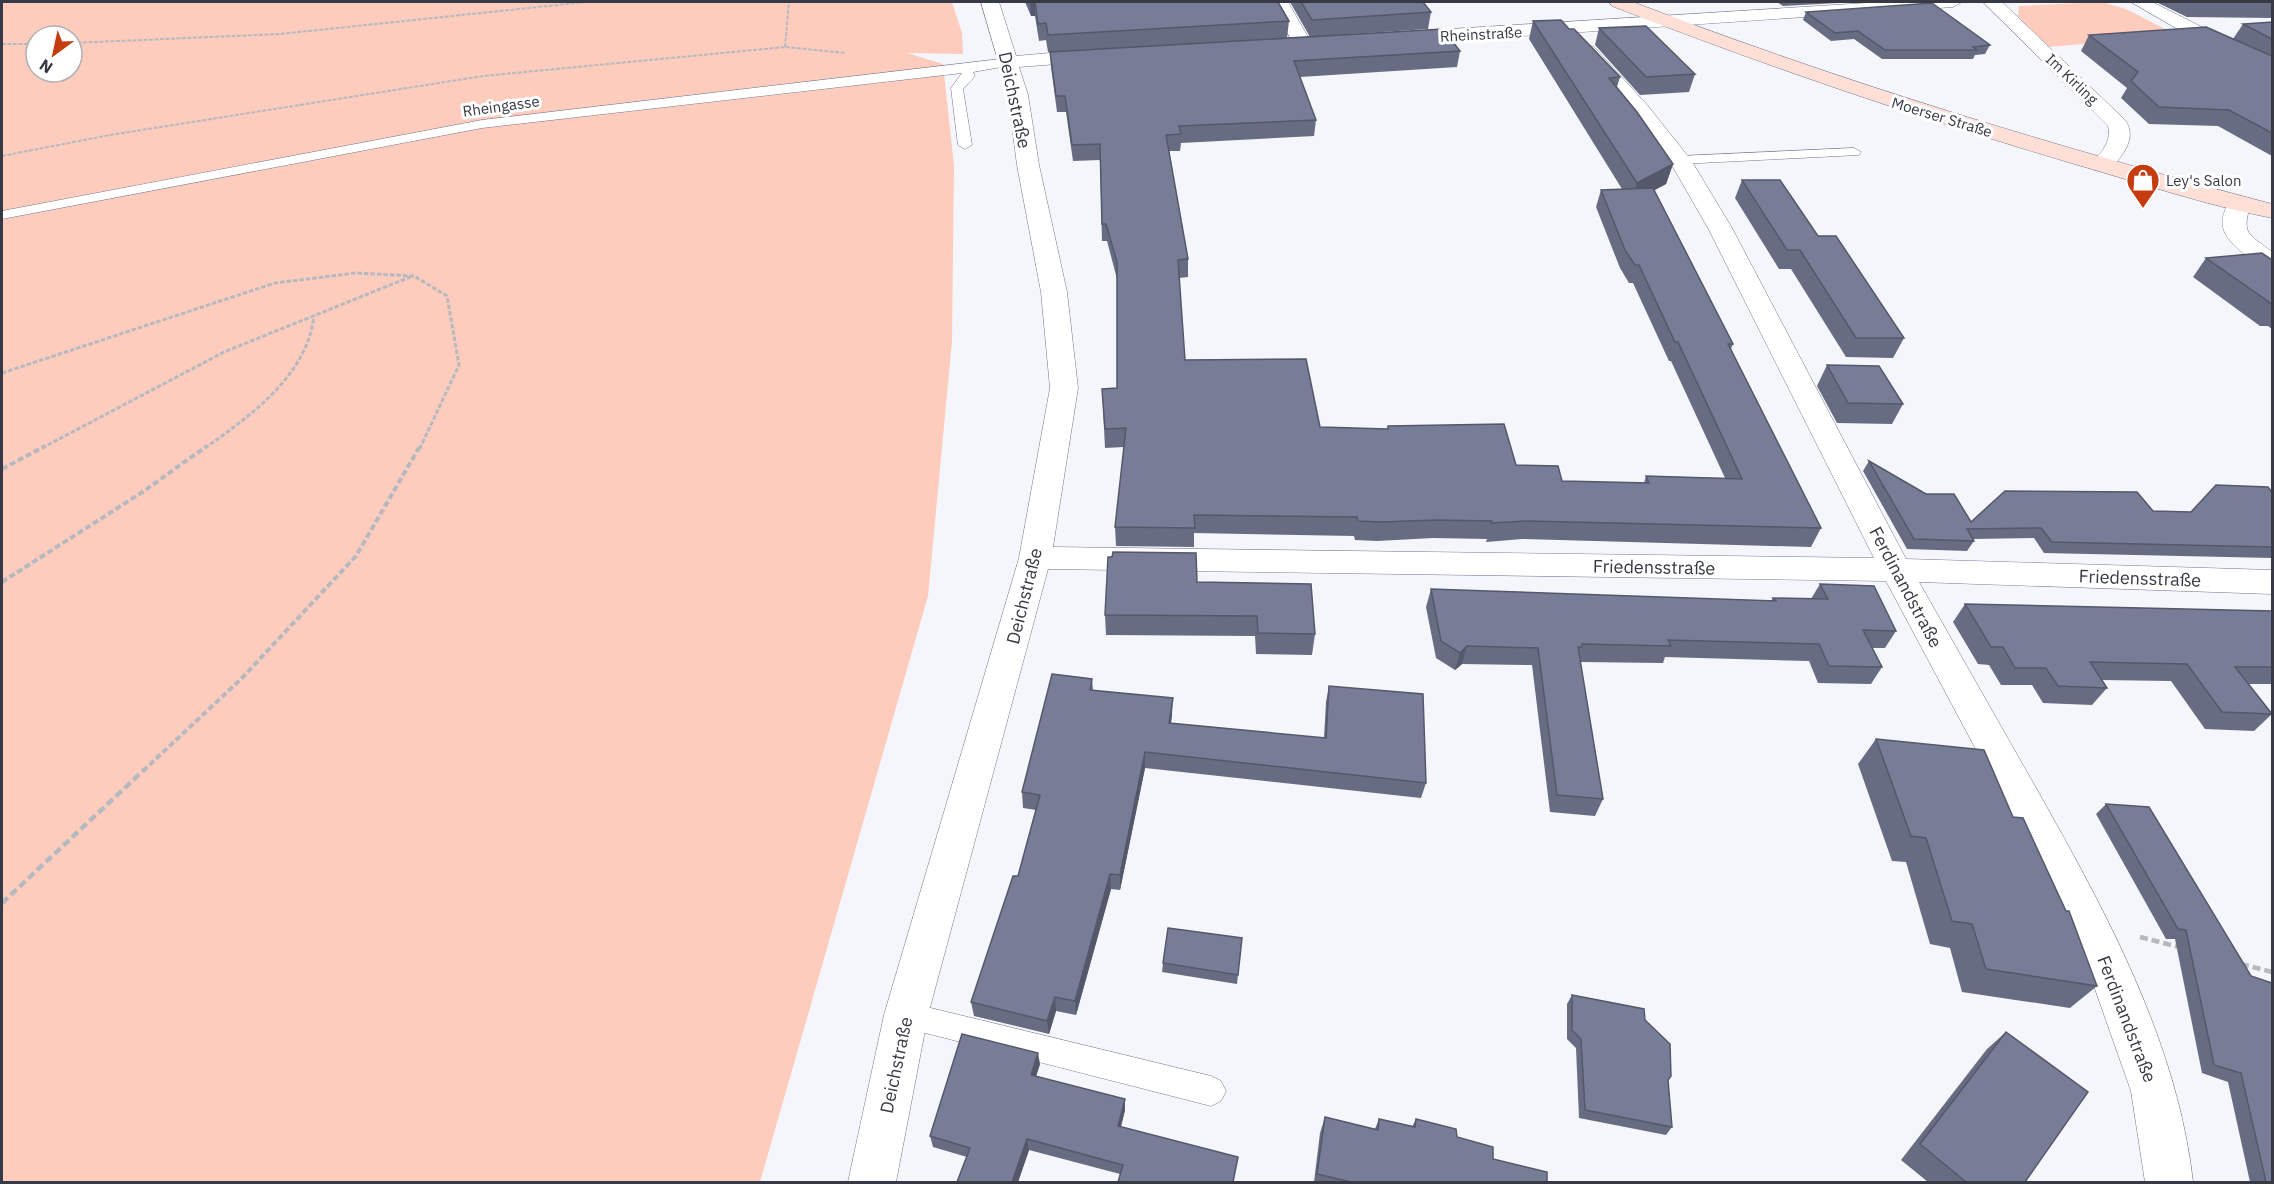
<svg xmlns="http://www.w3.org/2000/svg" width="2274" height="1184" viewBox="0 0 2274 1184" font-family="'IBM Plex Sans',sans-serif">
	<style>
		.green { fill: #fdccbd; fill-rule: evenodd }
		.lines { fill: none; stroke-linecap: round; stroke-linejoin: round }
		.lane-casing { stroke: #70758f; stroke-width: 1 }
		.street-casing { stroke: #70758f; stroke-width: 1 }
		.secondary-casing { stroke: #70758f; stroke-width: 1 }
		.path-far3 { stroke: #b7b9c0; stroke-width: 2; stroke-dasharray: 4 1.5; stroke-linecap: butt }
		.path-far2 { stroke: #b7b9c0; stroke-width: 3; stroke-dasharray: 4.5 2; stroke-linecap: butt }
		.path-far1 { stroke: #b7b9c0; stroke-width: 4; stroke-dasharray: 6 3; stroke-linecap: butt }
		.path { stroke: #b7b9c0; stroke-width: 4.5; stroke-dasharray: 8 4; stroke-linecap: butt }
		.lane { fill: #fff; fill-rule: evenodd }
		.street { fill: #fff; fill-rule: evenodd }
		.secondary { fill: #fedfd6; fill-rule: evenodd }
		.wall { fill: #676c82 }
		.shaded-wall { fill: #54586a }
		.building { fill: #787d97; stroke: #54586a; stroke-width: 1.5 }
		.labels { text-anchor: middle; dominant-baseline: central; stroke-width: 6; stroke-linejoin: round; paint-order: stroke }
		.far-street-label { font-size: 15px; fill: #373a45; stroke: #fff }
		.far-poi-label { font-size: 15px; fill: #373a45; stroke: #fff; text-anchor: start }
		.street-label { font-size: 18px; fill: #373a45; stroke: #fff }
	</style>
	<rect width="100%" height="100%" fill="#f4f6fb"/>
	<path class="green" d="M2,2H952L962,33L963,54L907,53L943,64L954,166L952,341L928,596L760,1182H2ZM36,36H72V72H36Z
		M2102,2L2126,9L2179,36L2048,47L2018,16L2019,6Z"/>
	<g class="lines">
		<defs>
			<path id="lane" d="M1009,58L1013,59V65L973,72L975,76L963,89L972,145L965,149L958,145L951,88L962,73L482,128L2,219V211L482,120Z
				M1854,148L1861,152L1859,155L1680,164L1673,160L1680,156Z
				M906,1002L1211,1076L1221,1081L1226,1091L1221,1101L1211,1106L906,1028L896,1024L892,1015L896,1006Z"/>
			<path id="street" d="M981,2H999L1016,56L1095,49L1105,55L1095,61L1019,67L1028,95L1039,165L1067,292L1078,388L1053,547L1874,558L1708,228L1670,162L1634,114L1577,51L1587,45L1594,47L1648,106L1691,160L1732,228L1906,559L2272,570V594L1919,582C1958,651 1997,719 2036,788C2105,910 2177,1041 2193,1182H2145L2131,1091L2090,975L2066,918L1886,581L1048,569L928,1015L896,1182H848L884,1015L1019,558L1050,388L1041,292L1017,165L1008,95Z
				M1270,2H1288L1312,44L1310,48H1296Z
				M1883,2H1962L1953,7L1404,44L1395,38L1404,32Z
				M1983,2H2002L2125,120C2138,138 2122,156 2110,170H2094L2091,165C2100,152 2112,144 2108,126Z
				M2131,2H2152L2272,62V75L2207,46Z
				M2240,196L2248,198L2251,203C2241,235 2248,233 2272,252V271C2261,269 2254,261 2244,254C2223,236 2214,224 2232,198Z"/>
			<path id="secondary" d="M1609,2H1633C1842,82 2056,147 2272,204V218C2205,205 2137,182 2071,163C1916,117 1763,65 1612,6Z"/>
		</defs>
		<use href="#lane" class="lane-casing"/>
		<use href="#street" class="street-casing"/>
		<use href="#secondary" class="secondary-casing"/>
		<path class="path-far3" d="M72,43L280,34L586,2
			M2,44H36
			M785,47L789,2
			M2,156L110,135L483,76L785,47L846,53"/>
		<path class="path-far2" d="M2,373L275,283L356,273L414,276L447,296L459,365L420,448
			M42,448L224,352L410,277
			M205,448C250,416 307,376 314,316"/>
		<path class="path-far1" d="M2,469L45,446
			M2,582L141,493L207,446
			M143,771L241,679L356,556L420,446"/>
		<path class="path" d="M2,903L145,769
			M2140,937L2179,947
			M2241,964L2272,972"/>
		<use href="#lane" class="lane"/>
		<use href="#street" class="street"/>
		<use href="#secondary" class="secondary"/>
	</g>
	<path class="wall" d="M1025,2H1278L1289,21L1287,38L1310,37L1290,2H1423L1431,12L1428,29L1319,36L1460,51L1457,67L1300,77L1316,120L1314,136L1181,143L1180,151H1169L1188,259V277L1179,278L1185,360L1320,427L1387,429L1388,426L1516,465L1562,481L1644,483L1646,476L1725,478L1671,361H1669L1633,283H1629L1620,268L1596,207L1601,190L1622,189L1529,39L1533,21L1569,29L1620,77L1617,87L1673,164L1666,184L1654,190L1733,344L1731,349L1821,528L1811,547L1522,539L1486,542L1487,539L1433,538L1377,541L1355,540L1354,536L1194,533V547L1116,546L1115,527L1124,447L1105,448L1102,389L1117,388V279L1107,241H1102L1100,160L1073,161L1066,112H1057L1051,67L1050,52H1048L1046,40L1039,41L1035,16H1031Z
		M1777,2H1856L1783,6Z
		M2156,2H2272V18L2187,17Z
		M1806,12L1990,45L1985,54L1975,55L1973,59H1882L1854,39L1831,41L1803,20Z
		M2272,22V156L2218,126L2149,124L2121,98L2127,88L2081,51L2089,35L2233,39L2243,24Z
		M1599,28L1695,74L1689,92L1640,95L1595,45Z
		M1742,180L1818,236L1904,338L1893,358L1846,357L1791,269H1779L1735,198Z
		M2206,258L2272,260V329L2268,326H2260L2193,277Z
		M1827,365L1903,404L1892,424L1837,423L1817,386Z
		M1869,461L1971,522L2153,511L2191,512L2272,492V558L2044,553L2034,538L1973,539L1974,541L1967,551L1907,549L1863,471Z
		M1197,582L1315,634L1312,655L1256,654L1255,636L1106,635L1105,615Z
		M1820,584L1896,631L1885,648H1872L1882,667L1871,684L1818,683L1809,661L1665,657L1663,663L1580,662L1603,799L1595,816L1550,812L1532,665L1462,664L1455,670L1436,658L1426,607L1431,589L1771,601L1773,598L1811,599Z
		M1965,604L2272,611V684H2249L2272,714L2254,731L2205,729L2171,681L2101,680L2107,688L2092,705L2043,703L2032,685H2001L1989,665L1978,664L1953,622Z
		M1092,679L1093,690L1172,714L1171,723L1324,738L1326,702L1329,686L1426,783L1421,798L1145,768L1120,890L1111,889L1076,1015L1056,1011L1049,1034L974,1016L971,1002L1018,876L1036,810L1023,808L1022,792Z
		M1876,739L2013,817L2097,986L2070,1008L1962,992L1950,948L1930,944L1906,862L1892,861L1858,764Z
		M2106,804L2251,976L2272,1182H2250L2228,1082L2202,1073L2175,939H2166L2096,814Z
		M1242,938L1237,984L1162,972L1163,963Z
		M1572,995L1645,1020L1672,1127L1666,1135L1579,1118L1576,1048L1567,1039V1004Z
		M2006,1032L2025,1182H1928L1901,1160L1987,1049Z
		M1040,1064L1036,1076L1125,1099V1110L1121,1127L1238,1157L1120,1174L1029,1150L1018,1182H957L967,1157L933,1147L930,1136Z
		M1325,1117L1375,1129L1379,1119L1412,1127L1416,1119L1457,1137L1493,1159L1547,1182H1314L1320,1133Z"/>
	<path class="shaded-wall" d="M1030,2H1035V16H1031Z
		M1673,164L1666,184L1631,203L1637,183Z
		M1467,646L1462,664L1455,670L1460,653Z
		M1173,698L1172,714L1169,739V723Z
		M1145,752V768L1120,890V875Z
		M1110,874L1111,889L1076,1015L1075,1001Z
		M1055,997L1056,1011L1049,1034L1047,1021Z
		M1038,1053L1040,1064L1033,1086L1031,1075Z
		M1125,1099V1110L1118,1137V1126Z
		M1027,1139L1029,1150L1018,1182H1012Z"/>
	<path class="building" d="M1035,2H1278L1289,21L1048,35L1046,23L1038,24Z
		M1301,2H1423L1431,12L1312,20Z
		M1932,3L1990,45L1973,47L1977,50H1885L1858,31L1835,33L1806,12Z
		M1561,20L1569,29H1574L1620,77L1609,78L1637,112L1673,164L1637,183L1533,21Z
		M2272,22V39L2243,24Z
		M1646,26L1695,74L1646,77L1599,28Z
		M2206,27L2272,56V133L2229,110L2159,107L2131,81L2138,72L2089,35Z
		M1443,29L1460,51L1294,61L1316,120L1179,126L1181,134L1166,135L1188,259L1178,260L1185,360L1306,359L1320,427L1388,429V426L1504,424L1516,465L1558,466L1562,481L1649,483L1646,476L1742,479L1678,342H1675L1639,265H1635L1625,250L1601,190L1653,188L1733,344H1728L1821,528L1528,521L1491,523L1492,521L1437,520L1381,522L1358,521L1357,517L1194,515L1195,528L1115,527L1126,428L1105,429L1102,389L1117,388V262L1106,224H1102L1100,144L1072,145L1065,96H1056L1050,52Z
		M1742,180H1780L1818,236H1836L1904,338H1856L1800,250H1787Z
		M2262,253L2272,260V304L2206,258Z
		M1827,365L1879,366L1903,404L1848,403Z
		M1869,461L1926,494H1954L1971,522L2005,491L2137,492L2153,511L2191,512L2216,485L2268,487L2272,492V547L2052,542L2041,528L1967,529L1974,541L1914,539Z
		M1113,552L1196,553L1197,582L1311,584L1315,634L1258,633L1257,616L1105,615L1108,557H1112Z
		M1820,584L1874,586L1896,631L1863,630L1882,667L1829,666L1819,644L1668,640L1671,646L1582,644V647H1578L1603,799L1557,795L1538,648L1467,646L1460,653L1441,641L1431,589L1776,601L1773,598L1828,599Z
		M1965,604L2272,611V667H2235L2272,714L2222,712L2187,664L2090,662L2107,688L2058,686L2046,668H2015L2003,647H1991Z
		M1052,674L1092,679L1090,690L1173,698L1169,723L1326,738L1329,686L1423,694L1426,783L1145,752L1120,875L1110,874L1075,1001L1055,997L1047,1021L971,1002L1013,876H1018L1040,795L1022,792Z
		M1876,739L1984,750L2013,817L2023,818L2066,911H2069L2097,986L1986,969L1972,924L1952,921L1926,838L1911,836Z
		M2106,804L2149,807L2251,976L2272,983V1182H2266L2241,1073L2214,1065L2186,930L2178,929Z
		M1168,928L1242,938L1238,975L1163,963Z
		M1572,995L1644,1009L1645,1020L1670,1044L1671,1076L1668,1080L1672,1127L1585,1110L1581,1039L1572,1030Z
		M2006,1032L2088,1092L2025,1182H1966L1920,1144Z
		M962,1034L1038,1053L1031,1075L1125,1099L1118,1126L1238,1157L1233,1182H1118L1123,1165L1027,1139L1012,1182H957L970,1148L930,1136Z
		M1325,1117L1378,1130L1379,1119L1415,1127L1416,1119L1456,1129L1457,1137L1493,1147V1159L1547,1172V1182H1351L1317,1174Z"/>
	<defs>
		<symbol id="shop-pin" viewBox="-11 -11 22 30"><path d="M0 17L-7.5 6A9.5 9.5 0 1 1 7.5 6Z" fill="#c53d0f" stroke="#fff"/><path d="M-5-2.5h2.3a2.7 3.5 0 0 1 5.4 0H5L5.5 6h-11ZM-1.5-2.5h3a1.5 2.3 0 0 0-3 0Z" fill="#fff"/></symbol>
	</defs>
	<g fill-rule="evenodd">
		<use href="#shop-pin" x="2124" y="161" width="38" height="52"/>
	</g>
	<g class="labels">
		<g class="far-street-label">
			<text transform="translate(1481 34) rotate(-3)">Rheinstraße</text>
			<text transform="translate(2072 79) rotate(44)">Im Kirling</text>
			<text transform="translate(501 106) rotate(-8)">Rheingasse</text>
			<text transform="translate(1942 117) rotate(17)">Moerser Straße</text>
		</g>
		<g class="far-poi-label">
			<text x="2166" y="180">Ley's Salon</text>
		</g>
		<g class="street-label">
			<text transform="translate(1015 100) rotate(78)">Deichstraße</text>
			<text transform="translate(1654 567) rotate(1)">Friedensstraße</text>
			<text transform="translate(2140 578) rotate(2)">Friedensstraße</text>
			<text transform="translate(1906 587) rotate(62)">Ferdinandstraße</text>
			<text transform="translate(1024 596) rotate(-76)">Deichstraße</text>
			<text transform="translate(2127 1019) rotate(69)">Ferdinandstraße</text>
			<text transform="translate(896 1065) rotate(-78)">Deichstraße</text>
		</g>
	</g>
	<rect width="2274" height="1184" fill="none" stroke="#373a45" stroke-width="6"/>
	<g transform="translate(54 54) rotate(213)"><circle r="28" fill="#ffffff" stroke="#afb0b5" stroke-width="1.5"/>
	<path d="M0-4.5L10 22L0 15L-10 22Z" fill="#c53d0f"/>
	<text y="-9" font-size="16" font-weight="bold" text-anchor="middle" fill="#373a45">N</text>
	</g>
</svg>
